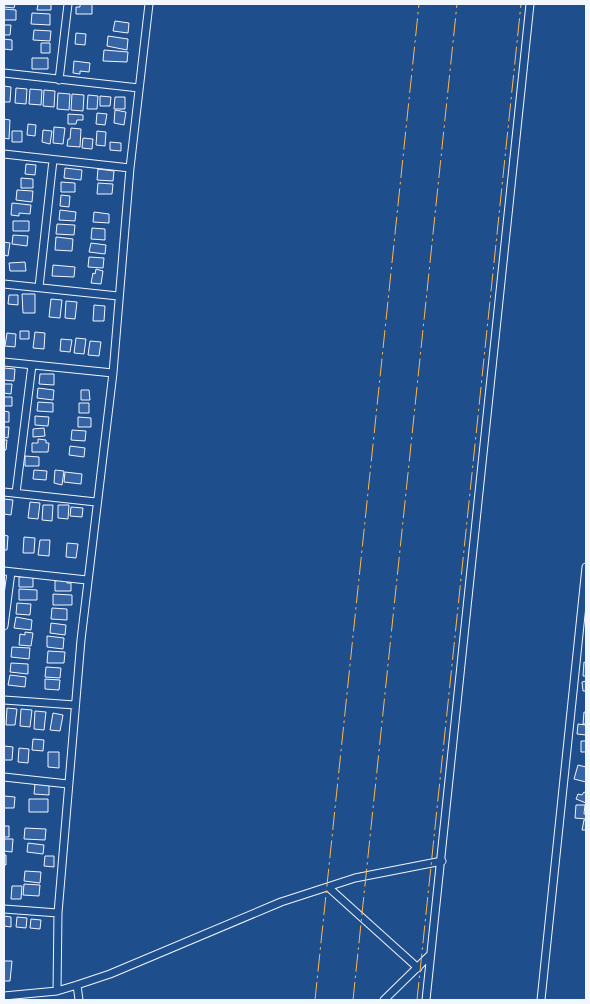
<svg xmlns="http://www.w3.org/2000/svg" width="590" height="1004" viewBox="0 0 590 1004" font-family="Barlow,sans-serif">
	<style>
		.building { fill: #3563a3; stroke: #f2f6ff }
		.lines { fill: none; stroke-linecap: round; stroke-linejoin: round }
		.street-casing { stroke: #f2f6ff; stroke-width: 9 }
		.street { stroke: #1f4e8c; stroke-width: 7 }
		.power { stroke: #ffb74d; stroke-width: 1; stroke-dasharray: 18 4 2.5 4; stroke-linecap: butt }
	</style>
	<rect width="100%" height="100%" fill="#1f4e8c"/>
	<path class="building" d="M4,4H15L14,8L4,7Z
		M38,4H51V10H37Z
		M80,4H92V14H76V7H80Z
		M4,9L16,10V20H4Z
		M32,13L50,14V25L31,24Z
		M115,21L129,23L128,33L113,31Z
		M4,25H11L10,35H4Z
		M34,30L51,31L50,41L33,40Z
		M76,33L86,34L85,45L75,44Z
		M108,36L128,39L127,50L107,46Z
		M4,39L12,40V50L4,49Z
		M41,43H50V53H41Z
		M104,50L128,52L127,62L103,61Z
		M32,58H48V69H32Z
		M74,61L90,63L89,72L80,71V74L73,73Z
		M4,86L11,87L10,102H4Z
		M16,88L27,89L26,104L15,103Z
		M30,89L42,90L41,105L29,104Z
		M44,90L55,91L54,107L43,106Z
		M58,93L70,94L69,110L57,109Z
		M72,94L84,95L83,111L71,110Z
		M88,95L98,96L97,109H87Z
		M100,96L111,97L110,106H100Z
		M115,97H125V109H114Z
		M115,110L126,112L124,125L114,123Z
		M97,113L107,114L105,125L96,124Z
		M68,114L83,115V120H77L76,124H68Z
		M4,119L10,120L9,139L4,138Z
		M28,124L36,125L35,136L27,135Z
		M54,127L65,128L63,144L53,143Z
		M71,128L81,129L80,147L67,146L68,139H70Z
		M43,130L52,131L50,144L42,142Z
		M12,131H22V142H12Z
		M97,131L106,132L105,146L96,145Z
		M83,138L93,139L92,149L82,148Z
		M110,142L121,143V151L110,150Z
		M26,164L36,165L35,175L25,174Z
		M65,168L82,170L81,180L64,178Z
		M98,169L114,171L113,181L97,180Z
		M21,178L33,179V188H21Z
		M61,182L75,183V192H61Z
		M98,183L113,184L112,194H97Z
		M17,190L33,191L32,202L16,200Z
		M61,195L70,196L69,207L60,206Z
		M12,203L31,205L30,214L19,213V216L11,215Z
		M60,210L76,212L75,221L59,220Z
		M94,212L109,214V223L93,222Z
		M13,221H29V231H13Z
		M57,224L75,225L74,235L56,234Z
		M92,228L105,229V240L91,239Z
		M13,235L28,236L27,246L12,244Z
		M56,237L73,239L72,251L55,250Z
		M4,242L10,243L8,256L4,255Z
		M91,243L106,245L105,254L89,252Z
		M89,257L104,258L103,268L88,267Z
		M25,262L26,271H10L9,263Z
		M53,265L75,267L74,277L52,276Z
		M96,269L103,271L101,284L91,283L93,273L95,274Z
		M22,294H35V313H23Z
		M9,295H18V305L8,304Z
		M51,299L62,300L60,318L49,317Z
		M66,301L77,302L75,319L65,318Z
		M94,305L105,306L104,321H93Z
		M20,331H29V339H20Z
		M35,332L45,333L44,349L33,348Z
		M7,333L16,334L15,347L5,346Z
		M76,338L86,339L84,354L74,353Z
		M61,339L72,340L70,352L60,351Z
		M90,341L101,342L99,356L88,355Z
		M4,368L15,369L14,381L4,380Z
		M40,374H54V385L39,384Z
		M4,384H12L11,394L4,393Z
		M38,388L54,390L53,400L37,398Z
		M81,390H89L90,400H81Z
		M4,397H12V406H4Z
		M38,402L53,403V412L37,411Z
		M79,403H89V413H79Z
		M4,411L9,412V422H4Z
		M35,416L49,417L48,426L35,425Z
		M78,417L91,418V427H78Z
		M4,427H9L8,438L4,437Z
		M44,428L45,436L33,437V429Z
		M72,430L86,431L85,441L71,440Z
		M38,439L46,440V443H49L48,452H32V443H38Z
		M4,440H7L6,450H4Z
		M70,446L85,448L84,457L69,455Z
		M25,456L39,457V466H25Z
		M34,470L47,471L46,480L33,479Z
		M55,470L64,471L62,485L54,483Z
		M65,472L82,474L81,484L64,482Z
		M4,499L13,500L11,515L4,514Z
		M30,502L40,503L38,519L28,518Z
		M43,505H53L52,521L42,520Z
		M58,505H69L68,519L58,518Z
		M71,507L83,508L82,517L70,516Z
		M4,535L8,536L7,550H4Z
		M24,537L35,538L34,553H23Z
		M40,540H50L49,556L38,555Z
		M67,543L78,544L76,558L66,557Z
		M33,576V587H19V577Z
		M67,579V583H71V591H55V581Z
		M19,589L37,590V600H19Z
		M53,594L72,595V605H53Z
		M17,603L31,604L30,615L16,614Z
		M52,608L67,609V620L51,619Z
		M16,617L32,620L31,630L14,628Z
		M51,623L66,625L65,635L50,633Z
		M25,632L33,633L31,646L19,645L20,634L25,635Z
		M47,636L64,638L63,649L47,647Z
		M12,647L30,648L29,659L11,657Z
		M48,651L65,652L64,663H47Z
		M584,662L586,663V676H583Z
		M11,663L28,664V674L10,672Z
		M46,667L61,668L60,678L45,677Z
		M10,675L26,677L25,687L8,685Z
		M45,679L60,680L59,690L45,689Z
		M586,681V691H583L582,682Z
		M7,708L17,709L15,725H6Z
		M21,709L32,710L30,727L20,726Z
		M35,711L46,712L44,730L34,729Z
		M584,712H586V724H583Z
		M53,713L63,715L60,731L50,730Z
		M578,724L586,725V735L577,734Z
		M33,739L44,740L43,751L32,750Z
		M581,741H586V752H581Z
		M4,746L13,747L12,760H4Z
		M19,748L29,749L28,763L18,762Z
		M48,752H59V768L48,767Z
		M578,765L586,767V782L574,779Z
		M35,784L49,785V795L34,794Z
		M584,792L586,793V803L576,799L578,794L582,795Z
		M4,796L15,797L14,808H4Z
		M29,799H48V812H29Z
		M576,805H585L584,814H586V819L575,818Z
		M584,820H586V830H582Z
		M4,826H9V837H4Z
		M25,828L46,829L45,840L24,839Z
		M4,839H13L12,852L4,851Z
		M28,843L44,845L43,854L27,852Z
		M4,855H6V865H4Z
		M45,856H54V867L44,866Z
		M25,871L41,872L40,883L24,881Z
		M24,884L40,885L39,896L23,895Z
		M12,886H22L21,899H11Z
		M4,916L11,917V927L4,926Z
		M17,917L27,918L26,928L16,927Z
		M31,919L41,920L40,929L30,928Z
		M4,961H12L10,981H4Z"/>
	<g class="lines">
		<defs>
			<path id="street" d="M4,73L139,88
				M59,80L68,4
				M4,154L130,168
				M4,284L118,296
				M39,287L53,160
				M4,362L113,373
				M4,492L96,502
				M16,493L32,365
				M4,571L87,580
				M4,626L11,572
				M4,700L75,705
				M4,777L68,784
				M328,887L418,968
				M4,909L58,913
				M77,985L79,1000
				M57,991L58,913L81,640L113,373L130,168L149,4
				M4,996L57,991L77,985L110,974L281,902L355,878L442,861
				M384,1000L430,955
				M426,1000L530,4
				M541,1000L586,567"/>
		</defs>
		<use href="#street" class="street-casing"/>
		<use href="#street" class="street"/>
		<path class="power" d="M315,1000L419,4
			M353,1000L457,4
			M417,1000L521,4"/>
	</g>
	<rect width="590" height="1004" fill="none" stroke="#f2f6ff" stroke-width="10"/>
</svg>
